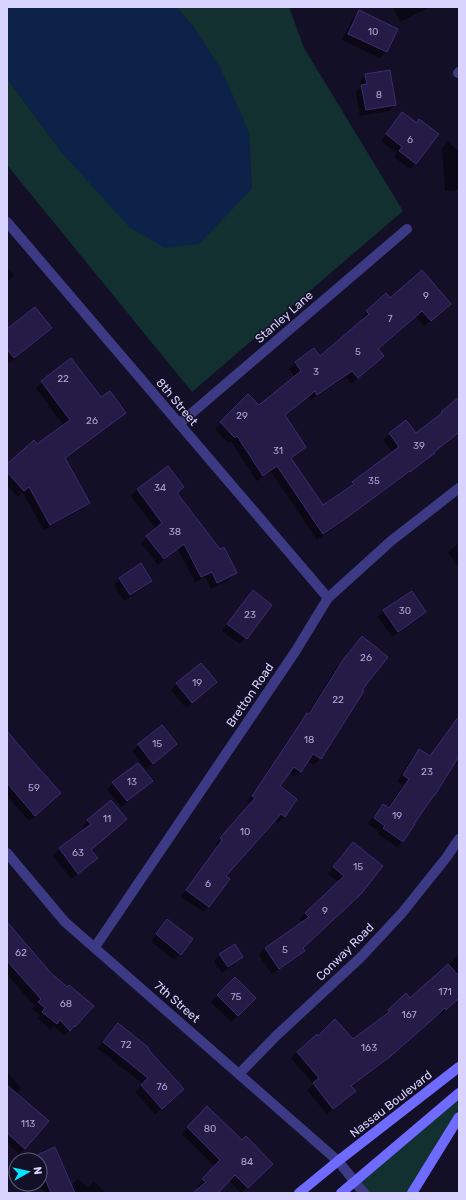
<svg xmlns="http://www.w3.org/2000/svg" width="466" height="1200" viewBox="0 0 466 1200" font-family="Rubik,sans-serif">
	<style>
		.green { fill: #12302f }
		.water { fill: #0c2248 }
		.shadow { fill: #0007 }
		.building { fill: #241b47; stroke: #3b2d73 }
		.lines { fill: none; stroke-linecap: round; stroke-linejoin: round }
		.minor { stroke: #3d3a85; stroke-width: 10 }
		.secondary { stroke: #6f6bff; stroke-width: 10 }
		.labels { text-anchor: middle; dominant-baseline: central; stroke-width: 3; stroke-linejoin: round; paint-order: stroke }
		.number-label { font-size: 10px; fill: #aca6d1 }
		.street-label { font-size: 12px; fill: #d9d4ff; stroke: #130f26 }
	</style>
	<rect width="100%" height="100%" fill="#130f26"/>
	<path class="green" d="M176,7H289L304,48L403,211L192,392L7,165V78L63,154L195,29Z
		M459,1098V1108L407,1193H369L360,1182Z"/>
	<path class="water" d="M7,7H176L195,29L221,69L249,132L252,189L199,244L165,248L129,227L63,154L7,78Z"/>
	<path class="shadow" d="M393,7H430L400,22Z
		M359,12L397,30L386,52L380,58L342,40L353,18Z
		M366,75L395,105L389,111L360,116L356,92L361,87L360,81Z
		M403,113L416,124L419,121L416,163L410,169L394,157L397,153L381,141L397,119Z
		M448,142L459,151V190L445,191L442,148Z
		M7,267L14,276L7,282Z
		M390,299L443,310L424,326L415,316L377,350L376,362L351,384L346,377L311,400L308,396L284,416L305,447L299,453L291,459L323,506L347,489L353,483L393,453L383,440L406,421L416,435L459,399V431L433,452L428,459L404,477H403L342,522L317,540L271,472L257,481L231,441L228,443L215,429L248,396L259,406L295,377L289,369L295,363L314,350L320,358L363,320L361,318L367,312Z
		M51,328L45,334L8,364L7,362V330Z
		M71,360L101,399L124,413L118,419L64,459L89,502L83,508L44,530L22,492L18,497L7,485V466L37,446L64,426L36,388L42,382Z
		M168,467L176,494L236,573L230,579L211,589L205,577L195,582L178,549L158,565L141,543L156,529L131,496L137,490Z
		M459,543V570L448,552Z
		M120,579L151,581L145,587L124,601L114,585Z
		M253,592L246,638L240,644L222,631L247,598Z
		M384,611L425,612L419,618L392,637L378,617Z
		M362,637L361,690L363,692L320,759L314,765L307,760L300,771L294,777L288,773L279,786L296,799L284,817L278,823L274,820L225,876L209,906L203,912L181,897L217,847L215,845L250,804L247,802L274,762L301,721L306,716L337,667Z
		M216,682L186,708L171,690L177,684Z
		M459,715V755L403,841L397,847L378,834L379,832L368,824L378,811L384,805L388,808L403,785L397,782L413,756L419,750L429,757Z
		M162,726L176,744L146,769L132,751Z
		M7,732L54,799L29,821L7,796Z
		M151,781L121,807L107,789L113,783Z
		M111,801L91,850L97,858L91,864L71,879L53,855L59,849L85,830L82,827Z
		M353,843L382,866L302,948L304,951L298,957L272,974L259,955L265,949L303,923L299,919L339,882L328,874L347,849Z
		M7,921L8,922L7,924L74,1026L64,1036L54,1026L50,1030L37,1018L40,1015L32,1009L35,1005L30,1001L7,974Z
		M167,921L180,954L174,960L151,941Z
		M220,955L242,957L236,963L222,973L214,961Z
		M459,955V998L440,1015L438,1013L384,1062L351,1087L354,1091L327,1114L307,1090L313,1084L291,1058L297,1052L318,1037L353,1040L383,1018L382,1017L388,1011L406,995L410,999Z
		M235,978L255,998L231,1022L211,1002Z
		M118,1024L147,1049L176,1095L155,1114L135,1092L143,1084L97,1048Z
		M7,1072L21,1088L16,1094L25,1148L19,1154L7,1143Z
		M207,1107L265,1170L241,1193L229,1180L216,1193H195L200,1188L197,1186L215,1167L182,1134Z
		M55,1149L71,1186L78,1179L88,1188L94,1181L105,1193H46L41,1188L39,1184H40V1160H33L36,1157Z"/>
	<path class="building" d="M359,10L398,29L387,52L348,34Z
		M390,70L396,105L366,110L361,85L367,84L365,74Z
		M402,112L417,123L419,119L439,134L416,164L399,151L402,147L386,134Z
		M422,270L451,304L431,321L422,311L378,349L384,356L358,378L352,371L317,395L315,391L285,415L306,447L291,458L323,505L354,484L352,482L399,447L389,433L406,420L416,433L442,413L441,412L459,397V434L458,433L434,452L435,453L410,472V471L349,516L323,534L277,466L263,476L237,436L235,438L220,422L248,394L259,405L301,371L295,362L314,348L320,356L369,314L366,311L386,293L390,298Z
		M35,307L52,328L14,358L7,349V329Z
		M71,358L101,397L110,391L126,413L65,458L90,503L50,525L29,487L24,491L7,472V464L34,440L37,444L70,420L41,381Z
		M168,466L184,487L177,493L220,549L224,547L237,573L217,583L212,572L201,577L184,544L164,559L146,536L162,523L137,489Z
		M141,563L152,581L130,595L119,578Z
		M253,590L272,605L247,639L227,624Z
		M412,591L426,612L398,632L383,610Z
		M362,636L388,657L362,690L364,691L321,759L313,754L301,772L294,767L280,786L297,799L285,817L281,814L226,876L230,879L209,907L186,890L222,840L220,838L255,798L252,796L280,754L307,713L309,714L343,660Z
		M201,663L217,682L192,703L176,683Z
		M459,716V756L435,795H434L414,824H415L403,842L383,828L385,826L374,818L383,804L389,808L409,779L403,775L419,749L430,756Z
		M162,725L177,744L153,764L138,744Z
		M7,731L28,756L61,793L35,816L7,783Z
		M138,763L153,781L127,801L112,782Z
		M111,800L127,819L91,850L98,858L78,874L59,848L91,824L87,820Z
		M353,842L383,866L361,894L303,948L305,951L279,969L265,948L309,917L305,913L344,876L333,867Z
		M167,919L193,939L181,955L156,934Z
		M7,922L51,973L67,987L69,985L94,1006L75,1027L74,1026L70,1031L60,1020L57,1024L42,1012L45,1008L38,1002L41,999L7,961Z
		M235,944L243,957L228,967L219,954Z
		M448,964L459,976V998L446,1010L445,1008L391,1056L351,1086L356,1091L333,1109L313,1083L319,1078L297,1052L317,1034L318,1036L335,1019L353,1039L389,1012L388,1010L406,993L410,998Z
		M235,977L256,998L238,1016L217,995Z
		M118,1023L149,1048L148,1049L184,1089L162,1109L141,1085L148,1078L103,1042Z
		M7,1085L49,1121L25,1149L7,1133Z
		M207,1106L242,1140L246,1136L273,1164L248,1188L235,1175L218,1193H193L206,1182L202,1179L220,1160L187,1127Z
		M55,1147L75,1193H51L40,1167V1160H37L35,1156Z"/>
	<g class="lines">
		<path class="minor" d="M458,73L459,72
			M7,222L328,598
			M179,424L407,229
			M7,853L65,922L338,1161L364,1193
			M95,947L295,652L328,598L391,541L459,488
			M239,1074L276,1036L360,958L402,913L446,858L459,839"/>
		<path class="secondary" d="M299,1193L338,1161L459,1067
			M341,1193L459,1093
			M412,1193L459,1117"/>
	</g>
	<g class="labels">
		<g class="number-label">
			<text x="373" y="32">10</text>
			<text x="379" y="95">8</text>
			<text x="410" y="140">6</text>
			<text x="426" y="296">9</text>
			<text x="390" y="319">7</text>
			<text x="358" y="352">5</text>
			<text x="316" y="372">3</text>
			<text x="63" y="379">22</text>
			<text x="242" y="416">29</text>
			<text x="92" y="421">26</text>
			<text x="419" y="446">39</text>
			<text x="278" y="451">31</text>
			<text x="374" y="481">35</text>
			<text x="160" y="488">34</text>
			<text x="175" y="532">38</text>
			<text x="405" y="611">30</text>
			<text x="250" y="615">23</text>
			<text x="366" y="658">26</text>
			<text x="197" y="683">19</text>
			<text x="338" y="700">22</text>
			<text x="309" y="740">18</text>
			<text x="157" y="744">15</text>
			<text x="427" y="772">23</text>
			<text x="132" y="782">13</text>
			<text x="34" y="788">59</text>
			<text x="397" y="816">19</text>
			<text x="107" y="819">11</text>
			<text x="245" y="832">10</text>
			<text x="78" y="853">63</text>
			<text x="358" y="867">15</text>
			<text x="208" y="884">6</text>
			<text x="325" y="911">9</text>
			<text x="285" y="950">5</text>
			<text x="21" y="953">62</text>
			<text x="445" y="992">171</text>
			<text x="236" y="997">75</text>
			<text x="66" y="1004">68</text>
			<text x="409" y="1015">167</text>
			<text x="126" y="1045">72</text>
			<text x="369" y="1048">163</text>
			<text x="162" y="1087">76</text>
			<text x="28" y="1124">113</text>
			<text x="210" y="1129">80</text>
			<text x="247" y="1162">84</text>
		</g>
		<g class="street-label">
			<text transform="translate(284 317) rotate(-41)">Stanley Lane</text>
			<text transform="translate(177 402) rotate(50)">8th Street</text>
			<text transform="translate(250 695) rotate(-56)">Bretton Road</text>
			<text transform="translate(345 952) rotate(-45)">Conway Road</text>
			<text transform="translate(177 1002) rotate(41)">7th Street</text>
			<text transform="translate(391 1104) rotate(-38)">Nassau Boulevard</text>
		</g>
	</g>
	<rect width="466" height="1200" fill="none" stroke="#d9d4ff" stroke-width="16"/>
	<g transform="translate(28 1172) rotate(82)"><circle r="19" fill="#130f26" stroke="#625e7d"/>
	<path d="M0-3L7 15L0 10L-7 15Z" fill="#00e5ff"/>
	<text y="-6" font-size="11" font-weight="bold" text-anchor="middle" fill="#d9d4ff">N</text>
	</g>
</svg>
